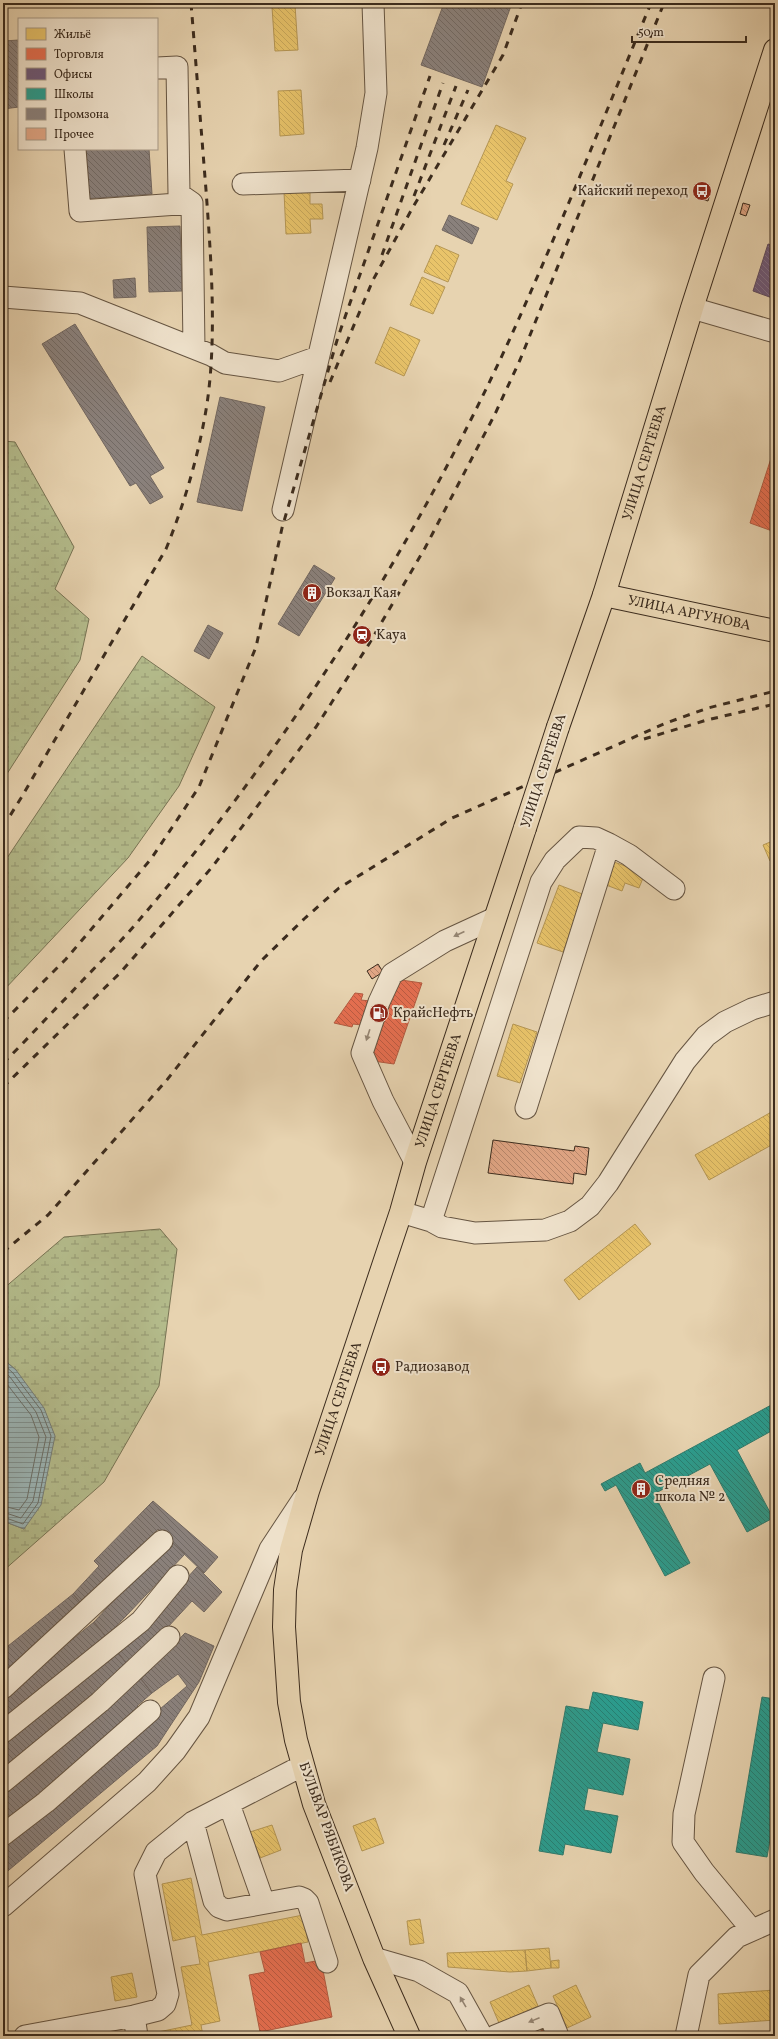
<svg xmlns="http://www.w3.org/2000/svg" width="778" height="2039" viewBox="0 0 778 2039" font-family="Vollkorn,serif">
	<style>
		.wetland { fill: url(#wetland-marsh); stroke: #787454 }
		.water { fill: url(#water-rules); stroke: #757e79 }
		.homes { fill: url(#homes-back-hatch); stroke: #b59653 }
		.shops { fill: url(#shops-back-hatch); stroke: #b35b41 }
		.offices { fill: url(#offices-back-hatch); stroke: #5e4b5e }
		.schools { fill: url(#schools-back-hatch); stroke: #2f7b6d }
		.industry { fill: url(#industry-back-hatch); stroke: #726760 }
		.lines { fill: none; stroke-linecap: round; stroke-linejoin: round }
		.shore { stroke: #6b706a; stroke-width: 1 }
		.building { fill: url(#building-back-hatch); stroke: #3b2b1d }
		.minor-casing { stroke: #665542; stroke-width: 23 }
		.major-casing { stroke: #3b2b1d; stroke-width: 24 }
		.minor { stroke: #efe2cc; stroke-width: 21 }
		.major { stroke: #e7d3b0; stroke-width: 22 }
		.rail { stroke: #3b2b1d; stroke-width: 3; stroke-dasharray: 7 7; stroke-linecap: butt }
		.major-bridge-casing { stroke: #3b2b1d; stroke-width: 24; stroke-linecap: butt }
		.major-bridge { stroke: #e7d3b0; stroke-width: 22 }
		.oneway { fill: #958674 }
		.labels { text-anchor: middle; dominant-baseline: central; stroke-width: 4; stroke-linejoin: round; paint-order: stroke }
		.poi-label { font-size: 14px; fill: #3b2b1d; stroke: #efe2cc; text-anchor: start }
		.street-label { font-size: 14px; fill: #3b2b1d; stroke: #efe2cc }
	</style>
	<defs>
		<pattern id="wetland-marsh" width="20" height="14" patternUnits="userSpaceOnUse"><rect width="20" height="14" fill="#b4bc8c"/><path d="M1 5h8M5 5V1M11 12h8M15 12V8" fill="none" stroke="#949972"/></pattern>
		<pattern id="water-rules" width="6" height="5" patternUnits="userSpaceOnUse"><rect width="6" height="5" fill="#9bb5b6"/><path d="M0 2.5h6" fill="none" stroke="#809393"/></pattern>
		<pattern id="homes-back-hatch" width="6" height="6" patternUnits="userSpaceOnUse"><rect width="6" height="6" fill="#e9c46a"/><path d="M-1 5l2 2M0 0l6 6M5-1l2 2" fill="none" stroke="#c9a95b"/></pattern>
		<pattern id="shops-back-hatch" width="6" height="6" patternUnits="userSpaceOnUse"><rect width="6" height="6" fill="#e76f51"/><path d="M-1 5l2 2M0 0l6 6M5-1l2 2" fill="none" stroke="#bc5b43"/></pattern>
		<pattern id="offices-back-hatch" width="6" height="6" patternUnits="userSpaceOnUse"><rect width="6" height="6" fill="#6d597a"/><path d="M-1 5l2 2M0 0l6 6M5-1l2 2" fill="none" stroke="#83728a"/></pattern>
		<pattern id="schools-back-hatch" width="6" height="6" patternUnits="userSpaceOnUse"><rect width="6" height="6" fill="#2a9d8f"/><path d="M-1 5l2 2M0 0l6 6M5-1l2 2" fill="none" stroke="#258074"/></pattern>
		<pattern id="industry-back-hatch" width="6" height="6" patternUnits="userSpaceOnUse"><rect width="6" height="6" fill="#8a817c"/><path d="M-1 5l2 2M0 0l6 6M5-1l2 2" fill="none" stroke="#726a65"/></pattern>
		<pattern id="building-back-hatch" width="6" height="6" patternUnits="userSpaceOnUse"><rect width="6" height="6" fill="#e1a685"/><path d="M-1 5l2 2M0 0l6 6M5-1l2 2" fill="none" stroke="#b8876c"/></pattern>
	</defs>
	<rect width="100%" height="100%" fill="#e7d3b0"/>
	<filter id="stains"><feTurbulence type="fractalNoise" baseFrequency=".005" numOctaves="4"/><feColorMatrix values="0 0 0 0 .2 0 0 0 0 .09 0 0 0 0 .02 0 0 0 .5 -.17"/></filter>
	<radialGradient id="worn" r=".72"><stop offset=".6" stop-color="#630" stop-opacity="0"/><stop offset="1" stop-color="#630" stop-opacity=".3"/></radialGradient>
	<path class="wetland" d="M3,441L15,442L74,547L55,589L89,619L80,660L3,780Z
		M142,656L215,707L179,786L128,858L3,991V864Z
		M160,1229L177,1249L159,1386L104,1482L3,1571V1521L24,1529L16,1370L3,1359V1289L64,1237Z"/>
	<path class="water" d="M3,1359L16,1370L44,1408L55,1436L41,1505L24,1529L3,1521Z"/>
	<path class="homes" d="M295,5L298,50L275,51L272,7Z
		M301,90L304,134L280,136L278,91Z
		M496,125L526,138L506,181L513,184L497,220L461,204Z
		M310,191V204H322L323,219H310L311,233L286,234L284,192Z
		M436,245L459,255L448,282L424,272Z
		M422,277L445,287L433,314L410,305Z
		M390,327L420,340L404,376L375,363Z
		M775,840V859L770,861L763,845Z
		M614,862L645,873L639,888L625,883L622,891L606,885Z
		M559,885L585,895L563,952L537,943Z
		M513,1024L537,1032L520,1083L497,1076Z
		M775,1110V1143L709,1180L695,1155Z
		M635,1224L651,1244L579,1300L564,1280Z
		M375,1818L384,1843L362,1851L353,1826Z
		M272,1825L281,1850L260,1858L250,1832Z
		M191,1878L202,1935L303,1915L308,1942L208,1962L220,2021L201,2025L203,2036H139L192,2025L181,1967L200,1964L195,1936L173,1941L162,1884Z
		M420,1919L424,1943L410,1945L407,1921Z
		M549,1948L551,1968L527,1971L525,1950Z
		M525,1950L527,1971L510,1972L448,1967L447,1953Z
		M559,1960V1968H551V1961Z
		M132,1973L137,1997L115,2001L111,1977Z
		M529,1985L538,2006L499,2023L490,2002Z
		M576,1985L591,2017L567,2028L553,1996Z
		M775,1990V2020L719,2024L718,1994Z"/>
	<path class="shops" d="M775,446V532L750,523Z
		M394,979L422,983L394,1064L366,1060L378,1027L353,1024L352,1027L334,1023L355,993L363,994L361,1000L379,1002Z
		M301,1943L305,1963L321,1960L332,2017L260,2032L249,1975L265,1972L260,1952Z
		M543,2030L545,2036H529Z"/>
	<path class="offices" d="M768,244L775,246V299L753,291Z"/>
	<path class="schools" d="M775,1403V1429L737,1450L773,1518L747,1532L710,1464L654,1494L690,1563L665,1576L616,1485L605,1491L601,1484L640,1463L645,1473Z
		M593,1692L643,1702L638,1730L603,1723L597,1752L630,1759L623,1795L588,1788L584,1810L618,1816L611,1853L565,1844L563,1855L539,1851L566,1706L589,1710Z
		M762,1697L775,1699V1835L771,1834L767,1857L736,1852Z"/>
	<path class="industry" d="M48,3H118V4L48,7Z
		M444,3H512L482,87L421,65Z
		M19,40V107L3,109V41Z
		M80,149H149L152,194L83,199Z
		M449,215L479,228L472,244L442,230Z
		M180,226L182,291L149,292L147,227Z
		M135,278L136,297L114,298L113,280Z
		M75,324L164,468L150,476L163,497L150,504L136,483L130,486L42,344Z
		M220,397L265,407L242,511L197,502Z
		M314,565L335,578L299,636L278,624Z
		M208,625L223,633L209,659L194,651Z
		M153,1501L218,1557L204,1573L158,1529L85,1608L73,1594L99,1566L94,1561Z
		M170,1540L185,1554L106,1637L94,1622Z
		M197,1567L222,1592L204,1612L192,1601L130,1668L116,1650L132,1638Z
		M73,1594L85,1608L3,1674V1650Z
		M94,1622L106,1637L3,1720V1695Z
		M185,1633L214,1646L199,1682L157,1746L3,1875V1839L85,1773L187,1686L178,1674L152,1693L141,1679Z
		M116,1650L130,1668L3,1771V1742Z
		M141,1679L152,1693L137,1706L142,1712L3,1825V1792Z"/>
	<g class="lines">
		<path class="shore" d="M3,1364L13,1373L41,1410L51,1436L38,1503L23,1524L3,1517
			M3,1371L10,1377L36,1412L46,1437L33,1501L21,1518L3,1512
			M3,1379L31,1415L39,1437L27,1499L19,1510L3,1506"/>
	</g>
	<path class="building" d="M705,188L711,190L708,201L701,199Z
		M743,203L750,205L746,216L740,214Z
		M378,964L383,972L372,979L367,971Z
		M493,1140L574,1151L575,1146L589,1148L586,1175L574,1173L573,1184L488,1173Z"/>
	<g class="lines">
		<defs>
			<path id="minor" d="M157,68L177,67L179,194L192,203
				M75,149L80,211L192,203
				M243,184L360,180
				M192,203L194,348
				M3,297L80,303L211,355L225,363L279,371L318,357
				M692,308L775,332
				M283,510L367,148L376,93L373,3
				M609,844L629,855L674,889
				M415,1162L383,1101L362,1053L379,1002L392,974L445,941L495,918
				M401,1212L431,1221L442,1227L475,1233L545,1230L570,1221L590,1206L608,1183L685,1061L706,1036L725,1022L752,1009L775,1002
				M431,1221L541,882L555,860L579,837L596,838L609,844L526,1108
				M714,1678L684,1814L683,1842L704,1872L752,1930
				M3,1688L162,1541
				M3,1732L141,1621L178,1576
				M3,1782L100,1702L169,1637
				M229,1804L264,1903
				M193,1822L214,1901L219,1907L227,1910L299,1897L304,1899L308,1903L327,1962
				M3,1835L46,1802L150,1711
				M3,1906L147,1782L175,1751L199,1717L270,1549L303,1499
				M374,1958L419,1971L458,1993L482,2036
				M134,2016L137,2036
				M25,2036L134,2016L158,2010L165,2004L168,1994L145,1874L156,1852L193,1822L292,1771L303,1768
				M495,2036L549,2014L558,2036
				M686,2036L699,1975L737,1937L775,1920"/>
			<g id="major">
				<path id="s1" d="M604,595L775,631"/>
				<path id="s2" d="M558,727L604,595L692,308L775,50"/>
				<path id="s3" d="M409,2036L374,1958L314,1804L296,1740L289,1702L284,1627L285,1590L291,1550L308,1491L401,1212L415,1162L525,828"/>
			</g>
		</defs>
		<use href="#minor" class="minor-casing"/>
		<use href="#major" class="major-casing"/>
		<use href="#minor" class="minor"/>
		<use href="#major" class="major"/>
		<path class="rail" d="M444,145L468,90
			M414,196L456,86
			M382,255L443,83
			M330,382L373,280L413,207L503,55L522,3
			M644,739L707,720L775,704
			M3,827L21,798L166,549C185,502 199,454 207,404C217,336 211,258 206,190C201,127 196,65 191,3
			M3,1022L66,959L151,859L199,787L256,647L282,528L338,337L430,76
			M3,1063C26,1041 47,1017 69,995C90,972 113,950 134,926C284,752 410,554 507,345C558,233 604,117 651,3
			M3,1087L120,973L213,866L316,727L369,644L425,548L495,414L520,360L664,3
			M3,1252L48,1215L166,1081L261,961L304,919L339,888L452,818L666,723L708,708L775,691"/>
		<defs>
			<path id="major-bridge" d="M525,828L558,727"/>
		</defs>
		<use href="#major-bridge" class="major-bridge-casing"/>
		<use href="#major-bridge" class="major-bridge"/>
	</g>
	<defs><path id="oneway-solid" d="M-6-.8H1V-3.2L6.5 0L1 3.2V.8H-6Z"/></defs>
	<g class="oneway">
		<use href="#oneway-solid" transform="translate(459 934) rotate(155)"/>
		<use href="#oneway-solid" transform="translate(368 1035) rotate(108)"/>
		<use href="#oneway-solid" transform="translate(463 2002) rotate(-120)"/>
		<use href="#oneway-solid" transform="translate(534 2020) rotate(158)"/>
	</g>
	<defs>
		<symbol id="bus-disc" viewBox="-11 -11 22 22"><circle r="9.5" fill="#8f2418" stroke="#efe2cc"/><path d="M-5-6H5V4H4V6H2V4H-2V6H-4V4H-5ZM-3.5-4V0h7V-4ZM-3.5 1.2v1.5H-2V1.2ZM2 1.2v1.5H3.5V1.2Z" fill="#fff"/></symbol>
		<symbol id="building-disc" viewBox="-11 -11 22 22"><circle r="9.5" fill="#8f2418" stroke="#efe2cc"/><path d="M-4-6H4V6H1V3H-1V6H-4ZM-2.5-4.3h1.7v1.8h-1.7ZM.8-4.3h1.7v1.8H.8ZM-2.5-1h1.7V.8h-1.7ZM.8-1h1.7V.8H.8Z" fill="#fff"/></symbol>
		<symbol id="station-disc" viewBox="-11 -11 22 22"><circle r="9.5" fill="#8f2418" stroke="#efe2cc"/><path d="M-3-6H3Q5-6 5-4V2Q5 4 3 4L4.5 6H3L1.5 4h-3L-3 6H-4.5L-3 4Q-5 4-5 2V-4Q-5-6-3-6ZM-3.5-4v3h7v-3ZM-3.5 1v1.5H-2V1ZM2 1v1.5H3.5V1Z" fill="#fff"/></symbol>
		<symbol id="fuel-disc" viewBox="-11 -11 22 22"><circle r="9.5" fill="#8f2418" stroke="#efe2cc"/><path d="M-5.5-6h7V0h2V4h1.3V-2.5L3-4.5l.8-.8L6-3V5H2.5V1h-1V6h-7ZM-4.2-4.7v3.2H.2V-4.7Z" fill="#fff"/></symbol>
	</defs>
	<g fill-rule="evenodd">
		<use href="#bus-disc" x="691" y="180" width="22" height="22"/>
		<use href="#building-disc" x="301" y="582" width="22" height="22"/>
		<use href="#station-disc" x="351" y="624" width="22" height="22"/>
		<use href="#fuel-disc" x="368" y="1002" width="22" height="22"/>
		<use href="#bus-disc" x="370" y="1356" width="22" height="22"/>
		<use href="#building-disc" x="630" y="1478" width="22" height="22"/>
	</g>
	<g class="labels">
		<g class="poi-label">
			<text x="688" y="191" text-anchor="end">Кайский переход</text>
			<text x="326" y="593">Вокзал Кая</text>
			<text x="376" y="635">Kaya</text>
			<text x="393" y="1013">КрайсНефть</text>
			<text x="395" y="1367">Радиозавод</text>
			<text x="655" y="1481">Средняя<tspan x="655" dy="16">школа № 2</tspan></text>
		</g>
		<g class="street-label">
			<text stroke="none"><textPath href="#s2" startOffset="278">УЛИЦА СЕРГЕЕВА</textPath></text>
			<text stroke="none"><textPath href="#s1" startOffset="87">УЛИЦА АРГУНОВА</textPath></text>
			<text transform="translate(544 771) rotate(-72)">УЛИЦА СЕРГЕЕВА</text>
			<text stroke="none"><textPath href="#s3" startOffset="991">УЛИЦА СЕРГЕЕВА</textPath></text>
			<text stroke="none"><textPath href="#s3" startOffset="667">УЛИЦА СЕРГЕЕВА</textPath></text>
			<text transform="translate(326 1827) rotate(70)">БУЛЬВАР РЯБИКОВА</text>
		</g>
	</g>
	<rect width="778" height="2039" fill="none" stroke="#e7d3b0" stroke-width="16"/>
	<rect x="4" y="4" width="770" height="2031" fill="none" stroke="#3b2b1d" stroke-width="2"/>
	<rect x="8" y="8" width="762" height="2023" fill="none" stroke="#3b2b1d"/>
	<rect x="18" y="18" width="140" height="132" fill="#efe2cc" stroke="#a79986"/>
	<rect x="26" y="28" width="20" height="12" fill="#e9c46a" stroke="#a79986"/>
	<text x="54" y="38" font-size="12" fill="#3b2b1d">Жильё</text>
	<rect x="26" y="48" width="20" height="12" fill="#e76f51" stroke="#a79986"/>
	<text x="54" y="58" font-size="12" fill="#3b2b1d">Торговля</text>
	<rect x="26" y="68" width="20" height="12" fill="#6d597a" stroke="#a79986"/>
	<text x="54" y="78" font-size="12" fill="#3b2b1d">Офисы</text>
	<rect x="26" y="88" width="20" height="12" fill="#2a9d8f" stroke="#a79986"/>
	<text x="54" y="98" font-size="12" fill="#3b2b1d">Школы</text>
	<rect x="26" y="108" width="20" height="12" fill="#8a817c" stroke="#a79986"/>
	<text x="54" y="118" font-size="12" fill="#3b2b1d">Промзона</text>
	<rect x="26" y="128" width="20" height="12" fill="#e1a685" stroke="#a79986"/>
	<text x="54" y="138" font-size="12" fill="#3b2b1d">Прочее</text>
	<path d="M632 36v6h114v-6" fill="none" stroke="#3b2b1d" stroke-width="2"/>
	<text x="638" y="36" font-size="12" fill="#3b2b1d" stroke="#efe2cc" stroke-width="3" paint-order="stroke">50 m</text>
	<rect width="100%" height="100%" filter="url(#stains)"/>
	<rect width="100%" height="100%" fill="url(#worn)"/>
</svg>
